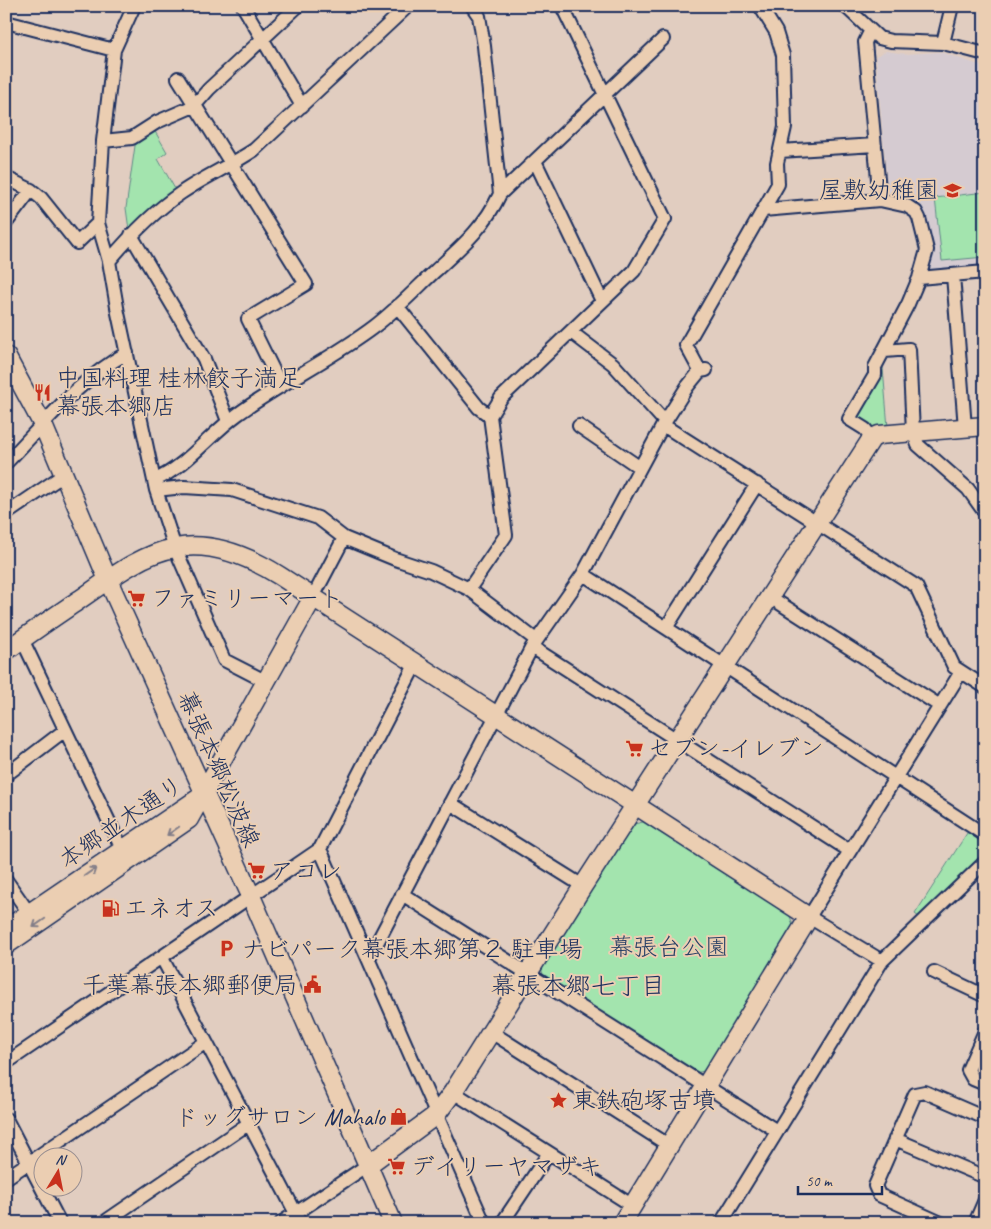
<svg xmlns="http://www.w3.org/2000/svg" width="991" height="1229" viewBox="0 0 991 1229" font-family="Caveat,'Klee One',sans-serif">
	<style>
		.built { fill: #d5cbd1 }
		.green { fill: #a3e4ae; stroke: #5f8a86 }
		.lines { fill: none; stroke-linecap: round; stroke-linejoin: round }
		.street-casing { stroke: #1b2f5e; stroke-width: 16 }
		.secondary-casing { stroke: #1b2f5e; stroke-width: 21 }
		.street { stroke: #ebceb2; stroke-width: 12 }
		.secondary { stroke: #ebceb2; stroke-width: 18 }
		.oneway { stroke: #837e88 }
		.labels { text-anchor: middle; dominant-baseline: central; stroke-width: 4; stroke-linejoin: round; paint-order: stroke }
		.poi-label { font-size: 24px; fill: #1b2f5e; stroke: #ebceb2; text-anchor: start }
		.street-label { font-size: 24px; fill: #1b2f5e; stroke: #ebceb2 }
		.park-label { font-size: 24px; fill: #294166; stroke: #ebceb2 }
		.neighbourhood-label { font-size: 25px; fill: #1b2f5e; stroke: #ebceb2 }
	</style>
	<rect width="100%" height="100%" fill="#e1cdc0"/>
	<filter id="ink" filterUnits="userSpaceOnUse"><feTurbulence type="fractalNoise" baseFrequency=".02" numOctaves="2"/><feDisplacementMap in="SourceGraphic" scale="10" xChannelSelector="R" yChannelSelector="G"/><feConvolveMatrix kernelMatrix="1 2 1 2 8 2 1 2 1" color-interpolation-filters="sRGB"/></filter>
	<g filter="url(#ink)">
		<path class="built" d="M886,51L906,54L940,52L985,67V268L927,273L933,252L911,201L888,194L876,56Z"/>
		<path class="green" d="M153,128L167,152L158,159L175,189L129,230L126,208L136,139Z
			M985,192V257L942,261L935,198Z
			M883,368L888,428L871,429L856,419V413Z
			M643,822L790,916L793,926L704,1071L695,1073L543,975L541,967L634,824Z
			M969,830L985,840V853L919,917L915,914Z"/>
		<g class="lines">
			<defs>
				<path id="street" d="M134,6L114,50L103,141L98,223L109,261L118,313L156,490L175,548L224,660L267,682
					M243,6L302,106
					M472,6L479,16L484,46L500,194
					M845,6L879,38L891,41L943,43L985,54
					M6,22L114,50
					M870,32L865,42L880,200
					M943,43L952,6
					M178,78L306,284L248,319L281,386
					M103,141L132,138L157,122L194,106L209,89L298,6
					M780,151L875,145
					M535,161L602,301
					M6,178L31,190L41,198L77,243L98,223
					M763,210L880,200L907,206L916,212L919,218L927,250L919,278L908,304L875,367V375L849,419L865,429L872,438
					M6,223L31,190
					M131,235L204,359L228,421
					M109,261C131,235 153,212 181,193C204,177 230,166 254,150L408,6
					M953,275L965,428
					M919,278L985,272
					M397,306L479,408L490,416
					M571,332L613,364L665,422
					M885,351L909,349L913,432L918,445L968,489L985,513
					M700,371L686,345L778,184L777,163L785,127L783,55L776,32L760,6
					M663,425L916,586L954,667L985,687
					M579,426L639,467
					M6,463C44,424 78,380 127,353
					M155,480C187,466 209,435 238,414C282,382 332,359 375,326C396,310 415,290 434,272C461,247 484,228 500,194L663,39
					M156,490L184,487L232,490L318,518L344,538L395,559L431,571L469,589L536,640
					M6,514L65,474
					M583,574L985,835
					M469,589L506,535L490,416L501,398L634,271L665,219L562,6
					M770,597L940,706
					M312,599L344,538
					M666,628L757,484
					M22,639L122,849
					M532,647L850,851
					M6,775L65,730
					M450,803L583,886
					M320,849L484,1223
					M6,880L29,913
					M402,894L777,1131
					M162,958L301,1223
					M369,958L532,647L583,574L663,425L687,387L700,371L706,370
					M882,961L809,917L961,672
					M934,972L985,996
					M985,1031L968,1070L973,1079L985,1084
					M491,1032L670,1146
					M6,1063L320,849L416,663
					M453,1092L633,1206
					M6,1119L60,1223
					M895,1139L985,1177
					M6,1178L206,1042
					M103,1223L248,1124
					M281,1223L368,1165
					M502,1223L549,1153
					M721,1223L882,961L985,862
					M941,1223L879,1195L875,1186L915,1094L925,1092L985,1118
					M975,1223L985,1200"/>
				<path id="secondary" d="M6,356L43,425L108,580L251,896L393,1223
					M6,651C30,633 54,617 79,600C107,581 140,554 175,548C212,541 250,557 280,576L809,917L622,1223
					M6,929L202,796
					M6,945L189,819L312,599
					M368,1165L436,1115L453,1092L583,886L872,438L879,435L985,426"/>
			</defs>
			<use href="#street" class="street-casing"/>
			<use href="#secondary" class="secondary-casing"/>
			<use href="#street" class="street"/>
			<use href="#secondary" class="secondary"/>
		</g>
		<defs><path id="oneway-shaft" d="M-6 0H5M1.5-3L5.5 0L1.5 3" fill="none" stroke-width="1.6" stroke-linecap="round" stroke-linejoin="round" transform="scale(1.25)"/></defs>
		<g class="oneway">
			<use href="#oneway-shaft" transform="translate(173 831) rotate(145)"/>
			<use href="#oneway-shaft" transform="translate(90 872) rotate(-35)"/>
			<use href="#oneway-shaft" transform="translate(39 923) rotate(145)"/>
		</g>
	</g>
	<defs>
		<symbol id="school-bare" viewBox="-9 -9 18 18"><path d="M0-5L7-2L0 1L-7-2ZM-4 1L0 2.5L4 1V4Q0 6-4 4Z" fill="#c8321e" stroke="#ebceb2" stroke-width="2.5" paint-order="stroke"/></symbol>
		<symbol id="restaurant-bare" viewBox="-9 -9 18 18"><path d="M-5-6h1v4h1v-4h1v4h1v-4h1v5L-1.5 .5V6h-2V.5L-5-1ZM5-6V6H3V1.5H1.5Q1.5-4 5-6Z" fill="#c8321e" stroke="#ebceb2" stroke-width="2.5" paint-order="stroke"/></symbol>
		<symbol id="supermarket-bare" viewBox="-9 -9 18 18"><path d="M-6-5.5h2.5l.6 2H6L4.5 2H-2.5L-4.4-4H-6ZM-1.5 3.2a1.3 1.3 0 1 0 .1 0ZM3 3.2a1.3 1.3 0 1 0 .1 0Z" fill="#c8321e" stroke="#ebceb2" stroke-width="2.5" paint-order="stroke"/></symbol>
		<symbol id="fuel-bare" viewBox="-9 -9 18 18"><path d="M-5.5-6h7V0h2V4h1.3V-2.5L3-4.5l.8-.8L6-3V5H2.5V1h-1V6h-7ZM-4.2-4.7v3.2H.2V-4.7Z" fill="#c8321e" stroke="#ebceb2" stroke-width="2.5" paint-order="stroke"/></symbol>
		<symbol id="parking-bare" viewBox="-9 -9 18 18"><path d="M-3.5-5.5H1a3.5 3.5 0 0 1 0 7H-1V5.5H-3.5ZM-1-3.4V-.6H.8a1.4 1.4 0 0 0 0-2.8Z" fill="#c8321e" stroke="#ebceb2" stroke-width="2.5" paint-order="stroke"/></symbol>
		<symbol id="civic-bare" viewBox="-9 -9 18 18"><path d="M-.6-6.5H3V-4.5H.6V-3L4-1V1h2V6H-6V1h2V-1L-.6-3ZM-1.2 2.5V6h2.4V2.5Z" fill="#c8321e" stroke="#ebceb2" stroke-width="2.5" paint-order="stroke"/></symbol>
		<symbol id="sight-bare" viewBox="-9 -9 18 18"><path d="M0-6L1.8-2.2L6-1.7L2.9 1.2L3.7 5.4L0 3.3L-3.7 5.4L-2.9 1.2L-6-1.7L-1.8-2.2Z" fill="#c8321e" stroke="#ebceb2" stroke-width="2.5" paint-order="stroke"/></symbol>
		<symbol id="shop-bare" viewBox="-9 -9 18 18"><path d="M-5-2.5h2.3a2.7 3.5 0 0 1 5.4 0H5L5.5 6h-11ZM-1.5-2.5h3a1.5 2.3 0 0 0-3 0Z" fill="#c8321e" stroke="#ebceb2" stroke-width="2.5" paint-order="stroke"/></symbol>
	</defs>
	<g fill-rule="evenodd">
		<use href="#school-bare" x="940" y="178" width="25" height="25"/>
		<use href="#restaurant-bare" x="30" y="380" width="25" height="25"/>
		<use href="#supermarket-bare" x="124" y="586" width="25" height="25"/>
		<use href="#supermarket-bare" x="622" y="736" width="25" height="25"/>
		<use href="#supermarket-bare" x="244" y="858" width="25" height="25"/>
		<use href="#fuel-bare" x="98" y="896" width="25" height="25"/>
		<use href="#parking-bare" x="214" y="936" width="25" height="25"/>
		<use href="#civic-bare" x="300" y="972" width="25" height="25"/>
		<use href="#sight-bare" x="546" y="1088" width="25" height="25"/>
		<use href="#shop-bare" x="386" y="1104" width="25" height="25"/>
		<use href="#supermarket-bare" x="384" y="1154" width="25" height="25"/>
	</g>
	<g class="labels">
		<g class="poi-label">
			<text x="939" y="190" text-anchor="end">屋敷幼稚園</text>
			<text x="56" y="378">中国料理 桂林餃子満足<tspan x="56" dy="28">幕張本郷店</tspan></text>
			<text x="151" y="598">ファミリーマート</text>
			<text x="648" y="748">セブン-イレブン</text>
			<text x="270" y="871">アコレ</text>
			<text x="124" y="908">エネオス</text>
			<text x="241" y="949">ナビパーク幕張本郷第２ 駐車場</text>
			<text x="298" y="985" text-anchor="end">千葉幕張本郷郵便局</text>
			<text x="572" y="1100">東鉄砲塚古墳</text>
			<text x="385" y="1117" text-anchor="end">ドッグサロン Mahalo</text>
			<text x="411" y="1166">デイリーヤマザキ</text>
		</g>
		<g class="street-label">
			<text transform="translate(219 769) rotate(66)">幕張本郷松波線</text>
			<text transform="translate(121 822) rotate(-34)">本郷並木通り</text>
		</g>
		<g class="park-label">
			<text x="669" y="947">幕張台公園</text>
		</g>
		<g class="neighbourhood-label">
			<text x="578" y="986">幕張本郷七丁目</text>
		</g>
	</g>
	<rect width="991" height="1229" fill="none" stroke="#ebceb2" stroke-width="25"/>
	<rect x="12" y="12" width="966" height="1204" fill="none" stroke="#1b2f5e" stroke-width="2" filter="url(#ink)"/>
	<g transform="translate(58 1172) rotate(10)"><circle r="24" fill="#ebceb2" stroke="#988e90"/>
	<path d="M0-4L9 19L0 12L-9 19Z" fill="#c8321e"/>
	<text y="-8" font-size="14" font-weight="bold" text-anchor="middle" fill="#1b2f5e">N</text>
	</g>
	<path d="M798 1186v8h84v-8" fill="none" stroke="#1b2f5e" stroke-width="2.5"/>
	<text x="806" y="1186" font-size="15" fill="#1b2f5e" stroke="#ebceb2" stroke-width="4" paint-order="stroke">50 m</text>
</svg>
